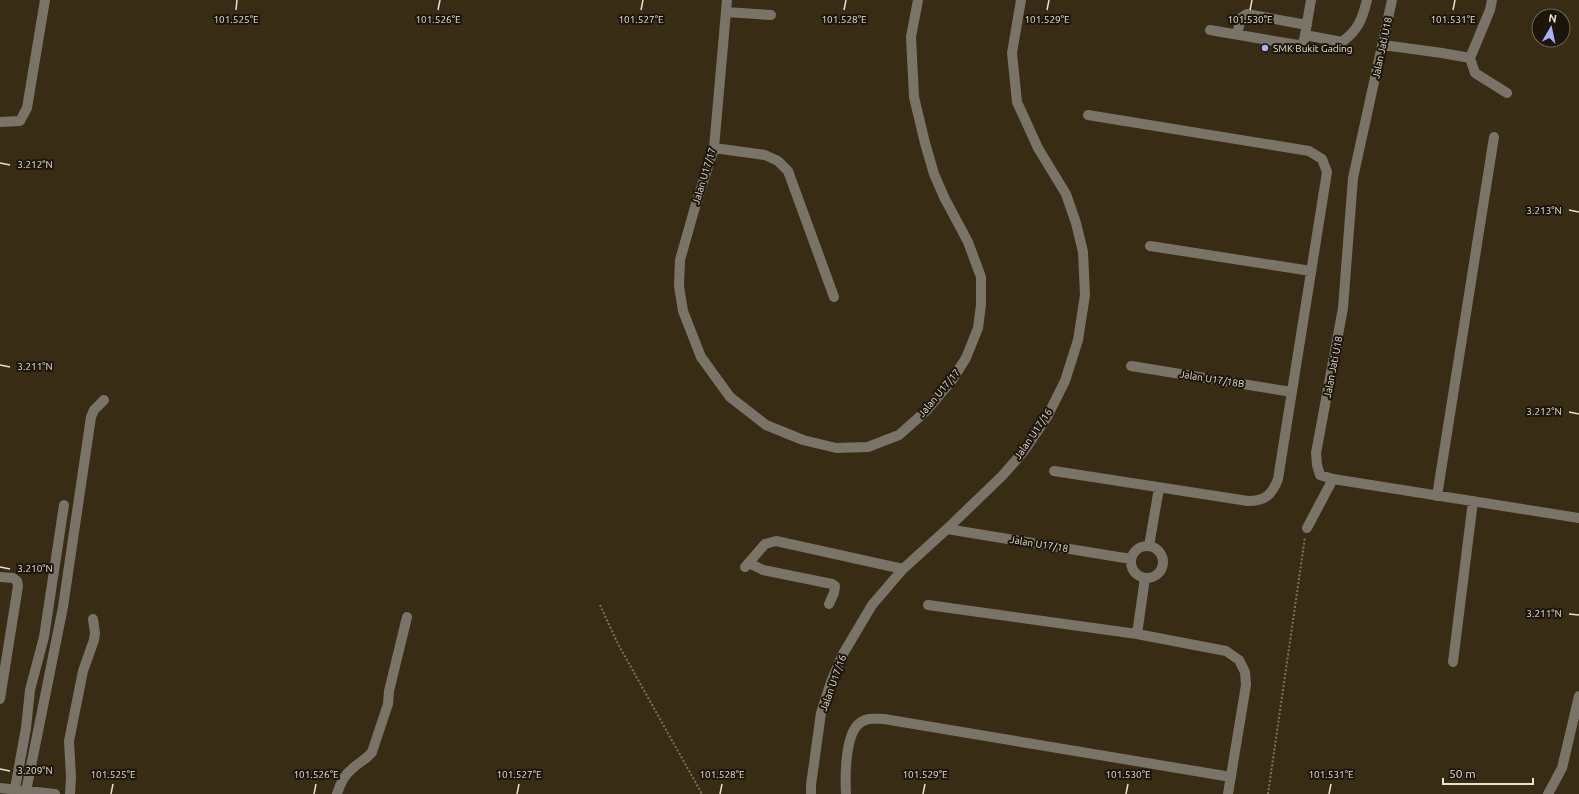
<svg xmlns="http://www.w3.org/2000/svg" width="1579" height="794" viewBox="0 0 1579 794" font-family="Ubuntu,sans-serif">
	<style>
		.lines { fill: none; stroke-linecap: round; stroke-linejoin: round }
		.path { stroke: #7d725e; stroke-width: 2; stroke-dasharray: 2 2; stroke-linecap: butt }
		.minor { stroke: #797368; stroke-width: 10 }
		.ticks { fill: none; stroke: #e8e0d2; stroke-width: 1.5 }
		.poi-dot { fill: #a7b1fc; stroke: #1b150b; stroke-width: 1.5 }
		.labels { text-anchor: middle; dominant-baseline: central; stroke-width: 4; stroke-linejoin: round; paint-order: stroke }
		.poi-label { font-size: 10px; fill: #e8e0d2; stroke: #1b150b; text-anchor: start }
		.street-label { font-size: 10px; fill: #e8e0d2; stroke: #1b150b }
		.ticks-label { font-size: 10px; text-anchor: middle; fill: #e8e0d2; stroke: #1b150b; stroke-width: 4; stroke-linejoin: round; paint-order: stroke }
	</style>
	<rect width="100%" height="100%" fill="#382c14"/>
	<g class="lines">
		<path class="path" d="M600,605L618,644L702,794
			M1268,794L1305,537"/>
		<path class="minor" d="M727,0L714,148L695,207L680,260L679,286L683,311L701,357L730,397L766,425L803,440L836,448L868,447L899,435L926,411L952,380L966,358L978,328L981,305V277L968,242L945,199L934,174L925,143L914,97L911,37L918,0
			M1392,0L1353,178L1343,308L1316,453L1317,465L1320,475L1333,479L1579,518
			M726,12L771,15
			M1210,30L1298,45L1302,44L1304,40L1311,0
			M1237,34L1241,18L1247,14L1307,25
			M1305,35L1342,42C1358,30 1362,20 1367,0
			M1383,45L1442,53L1470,58L1475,73L1507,93
			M1470,58L1490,10L1492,0
			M0,122L20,121L27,108L45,0
			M714,148L765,155L778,161L788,171L834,297
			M1150,246L1311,271
			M1131,366L1292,392
			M1054,471L1248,501C1265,501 1272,495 1278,479L1327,172L1322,159L1309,151L1088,115
			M1437,496L1494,137
			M1307,528L1333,479
			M947,529L1131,559
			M1149,546L1159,488
			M1131 562a16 16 0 1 1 32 0a16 16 0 1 1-32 0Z
			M749,563L763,570L832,584L835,586L834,593L829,604
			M745,567L765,544L776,541L903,569
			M0,577L13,578L17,581L18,586L0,699
			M928,605L1137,634L1226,651L1239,660L1245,672L1246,685L1228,794
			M1137,634L1145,578
			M1453,662L1473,501
			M0,788L55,794
			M26,791L63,607L91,417L94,410L104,400
			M14,794L26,728L30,690L44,637L64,505
			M70,794L71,777L69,741L83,671L94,640L95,633L93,619
			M337,794C340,784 344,775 352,769C359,762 367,759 372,752L388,704L389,691L407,617
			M811,794V785L821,713L831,682L843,654L872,605L903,569L947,529L1002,476L1024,451L1047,417L1065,381L1078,340L1085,295L1083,252L1076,223L1066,194L1038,148L1017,102L1012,53L1021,0
			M846,794C845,777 845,733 860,723C867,717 876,719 884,719L1231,777
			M1548,794L1562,768L1579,696"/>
	</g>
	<path class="ticks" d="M236,10L237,0M438,10L440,0M641,10L643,0M844,10L846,0M1047,10L1049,0M1250,10L1252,0M1453,10L1455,0M0,163L10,165M1569,210L1579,212M0,365L10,367M1569,412L1579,414M0,567L10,569M1569,614L1579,615M0,769L10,771M111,794L113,784M314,794L316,784M517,794L519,784M720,794L722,784M923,794L925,784M1126,794L1128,784M1329,794L1331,784"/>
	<circle class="poi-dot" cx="1265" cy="48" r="4"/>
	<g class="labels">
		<g class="poi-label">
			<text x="1273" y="48">SMK Bukit Gading</text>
		</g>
		<g class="street-label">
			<text transform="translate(1382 48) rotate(-78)">Jalan Jati U18</text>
			<text transform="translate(704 176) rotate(-73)">Jalan U17/17</text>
			<text transform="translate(1333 367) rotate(-79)">Jalan Jati U18</text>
			<text transform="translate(1212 379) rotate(9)">Jalan U17/18B</text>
			<text transform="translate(939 393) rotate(-50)">Jalan U17/17</text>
			<text transform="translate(1033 434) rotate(-56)">Jalan U17/16</text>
			<text transform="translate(1039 544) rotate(9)">Jalan U17/18</text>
			<text transform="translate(833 683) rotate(-70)">Jalan U17/16</text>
		</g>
	</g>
	<g class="ticks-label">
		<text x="236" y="23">101.525°E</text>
		<text x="438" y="23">101.526°E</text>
		<text x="641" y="23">101.527°E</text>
		<text x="844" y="23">101.528°E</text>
		<text x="1047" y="23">101.529°E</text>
		<text x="1250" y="23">101.530°E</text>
		<text x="1453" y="23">101.531°E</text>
		<text x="35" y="168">3.212°N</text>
		<text x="1544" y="214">3.213°N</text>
		<text x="35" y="370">3.211°N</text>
		<text x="1544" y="415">3.212°N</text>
		<text x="35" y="572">3.210°N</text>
		<text x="1544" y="617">3.211°N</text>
		<text x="35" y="774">3.209°N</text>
		<text x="113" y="778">101.525°E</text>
		<text x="316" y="778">101.526°E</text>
		<text x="519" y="778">101.527°E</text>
		<text x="722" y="778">101.528°E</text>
		<text x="925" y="778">101.529°E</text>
		<text x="1128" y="778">101.530°E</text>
		<text x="1331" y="778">101.531°E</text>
	</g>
	<g transform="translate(1551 28) rotate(9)"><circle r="19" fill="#1b150b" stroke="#6d665b"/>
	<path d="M0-3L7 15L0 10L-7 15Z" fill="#a7b1fc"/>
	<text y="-6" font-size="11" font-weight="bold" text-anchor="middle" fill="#e8e0d2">N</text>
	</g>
	<path d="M1443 778v6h90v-6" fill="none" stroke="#e8e0d2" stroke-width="2"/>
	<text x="1449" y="778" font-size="12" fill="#e8e0d2" stroke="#1b150b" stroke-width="3" paint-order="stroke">50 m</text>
</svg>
